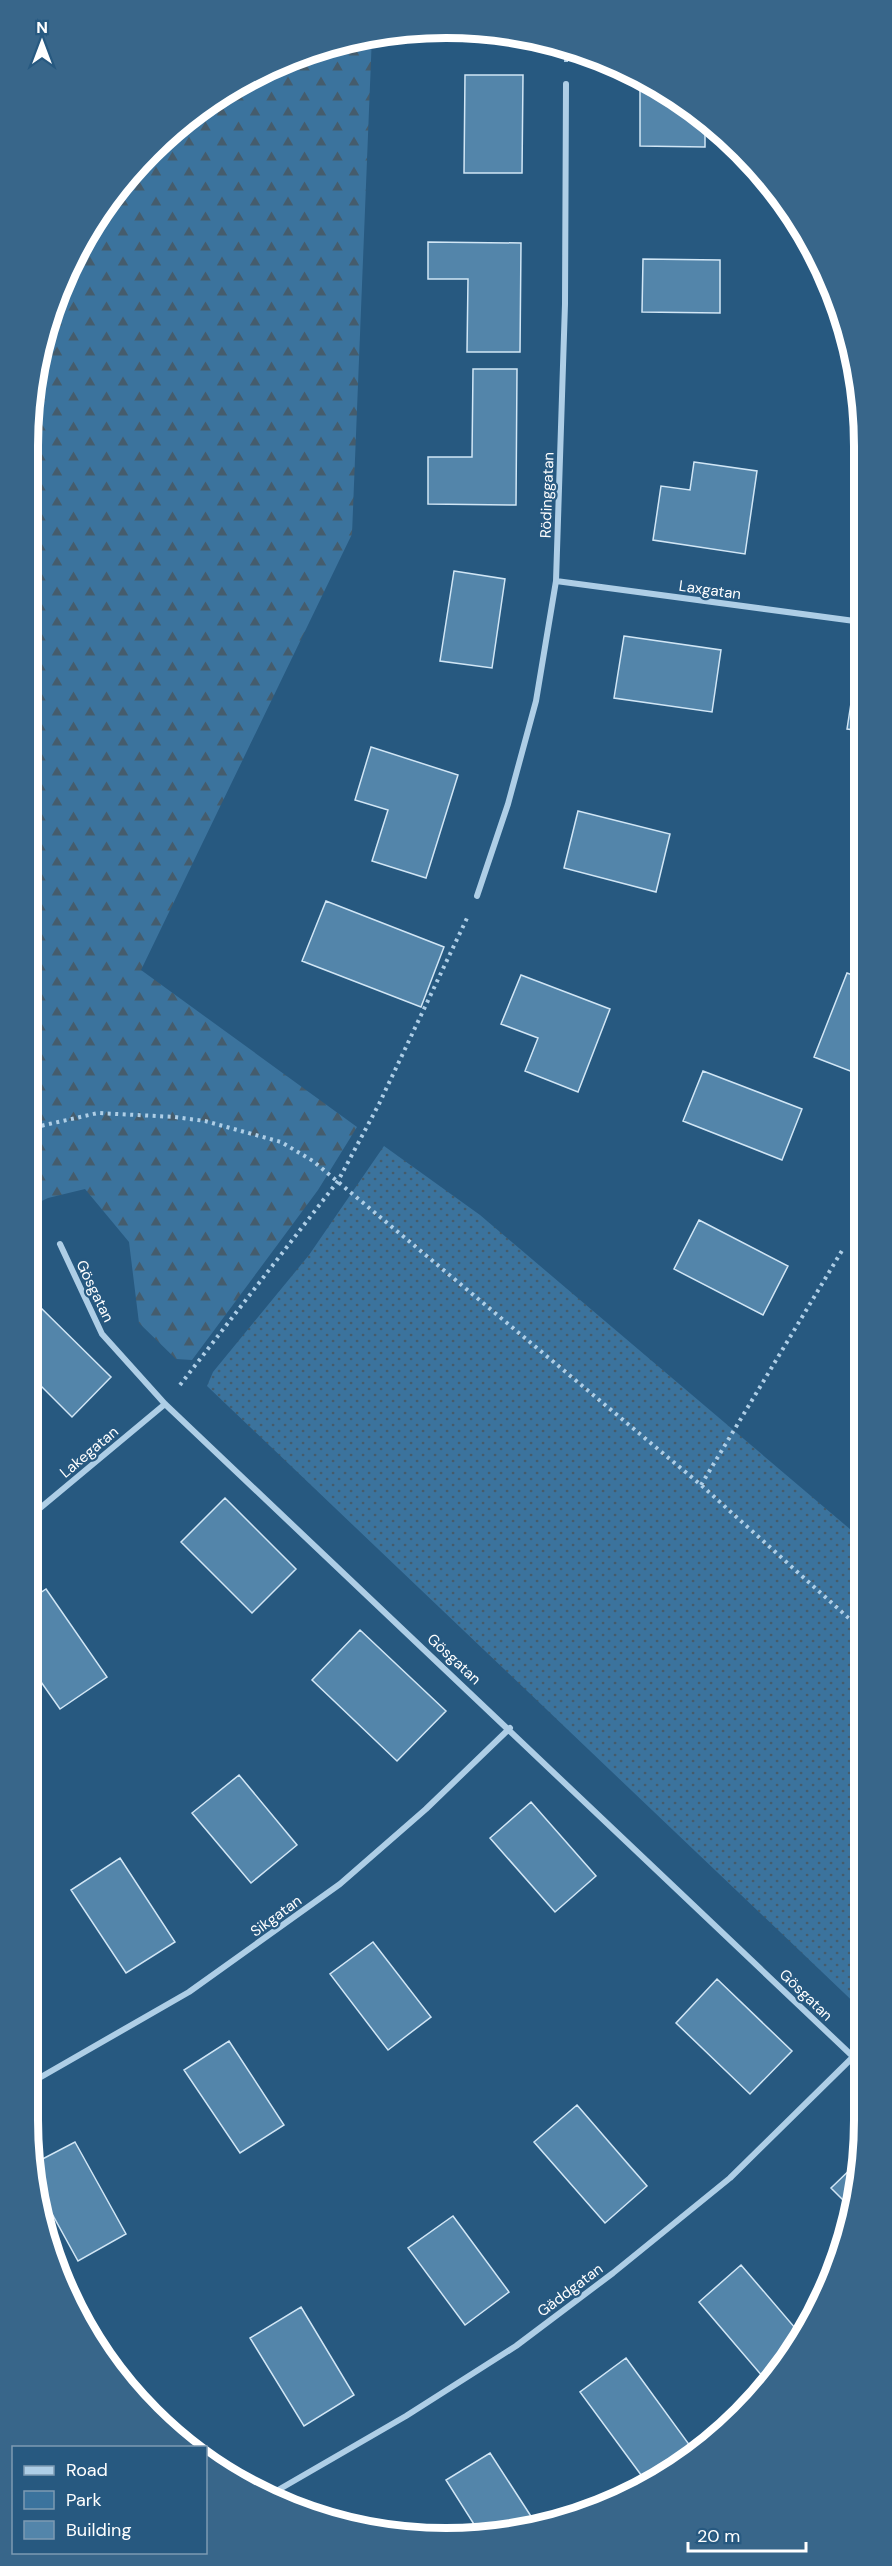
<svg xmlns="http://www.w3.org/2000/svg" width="892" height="2566" viewBox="0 0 892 2566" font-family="'DM Sans',sans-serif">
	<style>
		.green { fill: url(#green-dots) }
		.forest { fill: url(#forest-firs) }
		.building { fill: #5385aa; stroke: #d1e6f5; stroke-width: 1.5 }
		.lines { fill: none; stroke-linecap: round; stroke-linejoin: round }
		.path { stroke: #aecee6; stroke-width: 4; stroke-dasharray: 3 4.5; stroke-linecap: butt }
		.minor { stroke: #aecee6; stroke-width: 6 }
		.labels { text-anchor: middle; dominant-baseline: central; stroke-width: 4.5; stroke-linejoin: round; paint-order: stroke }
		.street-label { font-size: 15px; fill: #fff; stroke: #275980 }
		.rim { fill: none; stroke: #fff; stroke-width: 8 }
	</style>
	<defs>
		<pattern id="green-dots" width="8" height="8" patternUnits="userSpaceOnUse" patternTransform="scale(1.5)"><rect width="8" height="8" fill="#3b739d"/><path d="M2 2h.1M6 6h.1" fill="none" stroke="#455c6c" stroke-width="1.8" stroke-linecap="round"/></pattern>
		<pattern id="forest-firs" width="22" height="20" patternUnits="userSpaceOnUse" patternTransform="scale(1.5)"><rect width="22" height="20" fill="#3b739d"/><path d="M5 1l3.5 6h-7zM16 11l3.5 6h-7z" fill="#455c6c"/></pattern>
	</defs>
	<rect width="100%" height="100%" fill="#275980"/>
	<path class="green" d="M384,1146L480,1215L864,1541L865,2013L207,1386L213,1372L309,1255Z"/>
	<path class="forest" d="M372,35L352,534L141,970L357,1127L318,1190L192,1360L176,1359L139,1323L129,1242L85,1189L48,1198L27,1208V446L41,338L70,261L113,191L169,131L236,83L311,49Z"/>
	<path class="building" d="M465,75H523L522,173H464Z
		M640,85H658L705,124V147L640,146Z
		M428,242L521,243L520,352H467L468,279H428Z
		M643,259L720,260V313L642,312Z
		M473,369H517L516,505L428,504V457H472Z
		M694,462L757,471L745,554L653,540L661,486L690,490Z
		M454,571L505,579L492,668L440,661Z
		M624,636L721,650L712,712L614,698Z
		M856,671L862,672V731L847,729Z
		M371,747L458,775L426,878L372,861L388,810L355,800Z
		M578,811L670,834L656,892L564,868Z
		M326,901L444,947L421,1007L302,961Z
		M847,973L863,979V1076L814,1057Z
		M521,975L610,1009L578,1092L525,1071L538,1038L501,1024Z
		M703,1071L802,1109L782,1160L683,1121Z
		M699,1220L788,1266L763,1315L674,1269Z
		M38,1305L111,1377L72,1417L27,1372V1317Z
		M863,1345V1365L855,1360Z
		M225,1498L296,1569L252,1613L181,1542Z
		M46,1589L107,1677L60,1709L27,1662V1602Z
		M360,1630L446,1711L397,1761L312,1680Z
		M239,1775L297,1845L251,1883L192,1813Z
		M531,1802L596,1876L555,1912L490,1838Z
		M120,1858L175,1942L126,1973L71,1890Z
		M373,1942L431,2017L388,2050L330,1974Z
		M717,1979L792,2051L750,2094L676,2023Z
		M229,2041L284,2125L240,2153L184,2070Z
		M577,2105L647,2186L605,2223L534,2142Z
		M75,2142L126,2234L78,2261L33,2179L31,2165Z
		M860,2160L853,2210L831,2188Z
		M453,2216L509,2292L465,2325L408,2248Z
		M741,2265L802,2336L794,2353L769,2384L699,2302Z
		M301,2307L354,2395L304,2426L250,2338Z
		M626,2358L696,2454L679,2468L647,2483L580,2392Z
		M490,2453L538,2527L482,2537L446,2480Z"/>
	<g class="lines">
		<path class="path" d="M566,62L567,46
			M27,1129L98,1113L175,1117L205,1121L281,1142L313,1161L701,1485L864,1632
			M27,1247L38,1246
			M180,1385L338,1181L379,1104L468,916
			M701,1485L843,1249"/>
		<path class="minor" d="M556,581L862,622
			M477,896L508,804L536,701L556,581L565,304L566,84
			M855,1230L863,1211
			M60,1244L102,1334L165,1404L865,2068
			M27,1519L165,1404
			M27,2085L189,1992L340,1884L426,1809L510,1728
			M266,2497L406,2416L516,2346L613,2273L730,2178L853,2057"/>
	</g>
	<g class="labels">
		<g class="street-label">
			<text transform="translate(547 495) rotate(-88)">Rödinggatan</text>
			<text transform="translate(710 590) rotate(8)">Laxgatan</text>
			<text transform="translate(95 1291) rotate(64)">Gösgatan</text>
			<text transform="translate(89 1452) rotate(-40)">Lakegatan</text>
			<text transform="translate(454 1659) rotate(43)">Gösgatan</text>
			<text transform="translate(276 1916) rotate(-36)">Sikgatan</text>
			<text transform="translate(806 1995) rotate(44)">Gösgatan</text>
			<text transform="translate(570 2290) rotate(-37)">Gäddgatan</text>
		</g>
	</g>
	<path d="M0 0H892V2566H0ZM446 38H446A408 408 0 0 1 854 446V2120A408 408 0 0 1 446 2528H446A408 408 0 0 1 38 2120V446A408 408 0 0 1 446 38Z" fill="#38668a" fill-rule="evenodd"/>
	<path class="rim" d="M446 38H446A408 408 0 0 1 854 446V2120A408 408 0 0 1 446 2528H446A408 408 0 0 1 38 2120V446A408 408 0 0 1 446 38Z"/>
	<rect x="12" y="2446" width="195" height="108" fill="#275980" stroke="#7d9bb3" stroke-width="1.5"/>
	<rect x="24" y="2466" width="30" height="9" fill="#aecee6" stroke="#7d9bb3" stroke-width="1.5"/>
	<text x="66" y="2476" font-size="18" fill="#ffffff">Road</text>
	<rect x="24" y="2491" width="30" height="18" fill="#3b739d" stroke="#7d9bb3" stroke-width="1.5"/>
	<text x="66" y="2506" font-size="18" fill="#ffffff">Park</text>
	<rect x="24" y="2521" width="30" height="18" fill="#5385aa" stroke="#7d9bb3" stroke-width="1.5"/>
	<text x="66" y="2536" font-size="18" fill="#ffffff">Building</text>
	<g transform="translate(42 42)" stroke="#275980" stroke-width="4.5" paint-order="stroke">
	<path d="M0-4.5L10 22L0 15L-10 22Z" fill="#ffffff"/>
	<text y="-9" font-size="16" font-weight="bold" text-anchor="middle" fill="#ffffff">N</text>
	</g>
	<path d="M688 2542v9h118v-9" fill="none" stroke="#ffffff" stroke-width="3"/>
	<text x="697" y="2542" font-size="18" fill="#ffffff" stroke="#275980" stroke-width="4.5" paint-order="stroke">20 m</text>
</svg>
